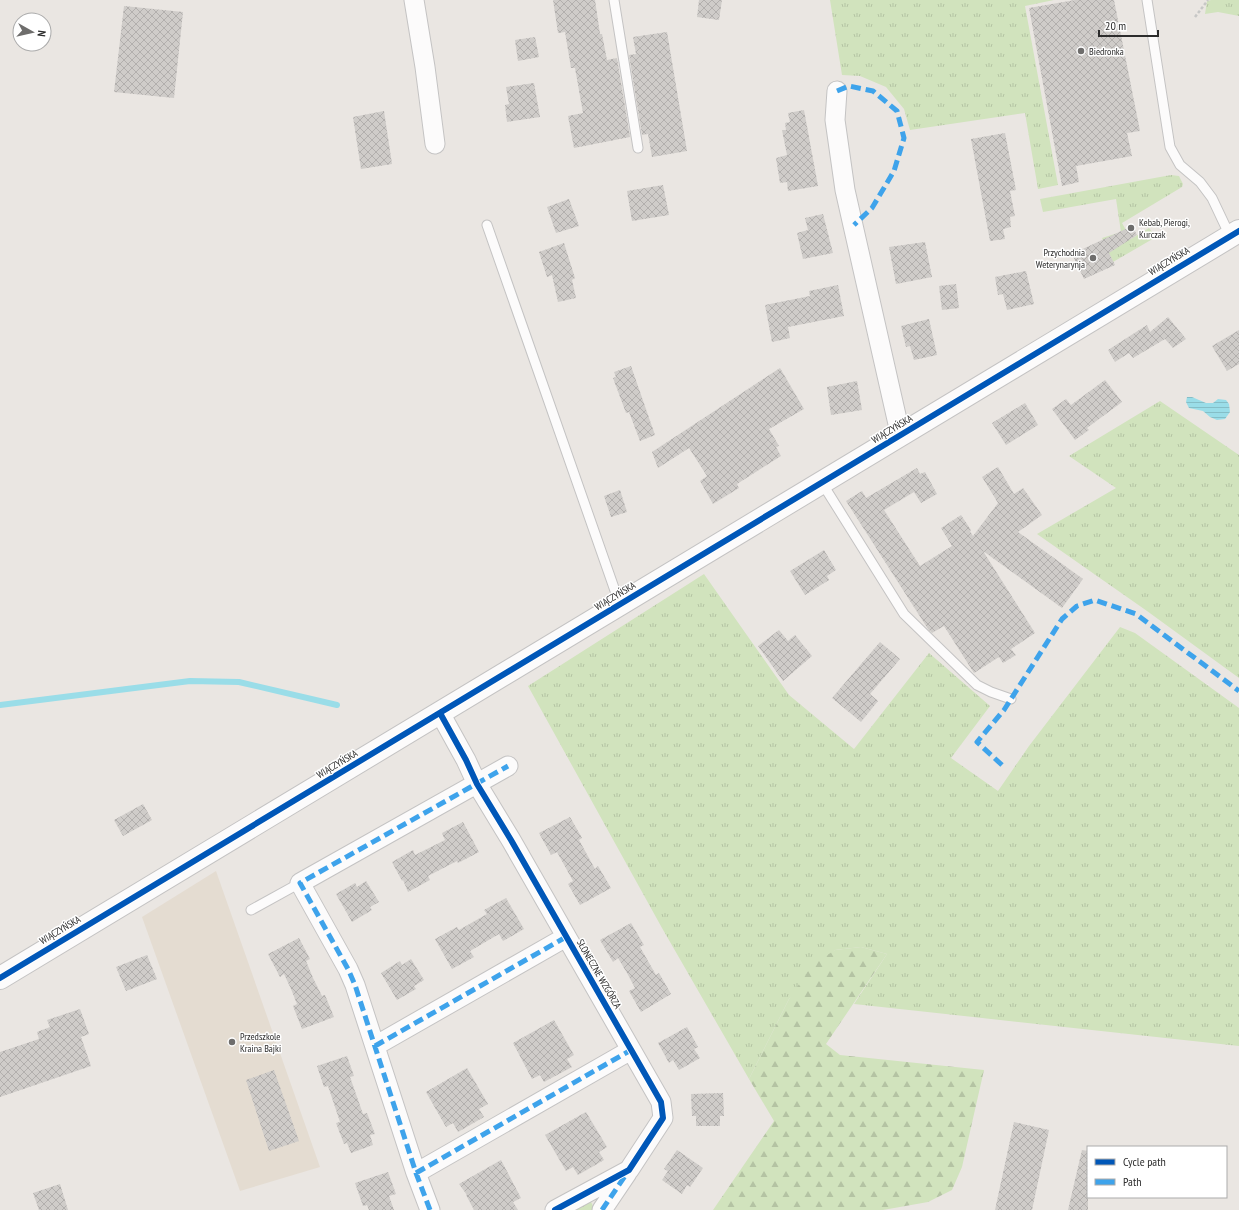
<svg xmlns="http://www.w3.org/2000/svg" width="1239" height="1210" viewBox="0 0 1239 1210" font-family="'PT Sans Narrow',sans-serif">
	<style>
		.education { fill: #e4dcd1 }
		.grass { fill: url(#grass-tufts) }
		.forest { fill: url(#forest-firs) }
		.water { fill: url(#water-rules) }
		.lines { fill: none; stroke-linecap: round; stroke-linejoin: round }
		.stream { stroke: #9adde8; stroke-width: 6 }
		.building { fill: url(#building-cross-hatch) }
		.service-casing { stroke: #c4c3c3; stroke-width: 11 }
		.minor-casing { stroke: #c4c3c3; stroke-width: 21 }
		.tertiary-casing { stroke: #c4c3c3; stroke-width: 24 }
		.path { stroke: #c7c7c6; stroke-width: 2.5; stroke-dasharray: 3 2; stroke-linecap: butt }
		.service { stroke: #fcfbfb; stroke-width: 9 }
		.minor { stroke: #fcfbfb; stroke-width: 19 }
		.tertiary { stroke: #fcfbfb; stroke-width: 22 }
		.quiet { stroke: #3ea3eb; stroke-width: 5; stroke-dasharray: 10 5; stroke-linecap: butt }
		.cycleway-casing { stroke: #fff; stroke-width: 8 }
		.cycleway { stroke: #0057b8; stroke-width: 6 }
		.poi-dot { fill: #6e6d6c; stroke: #fff; stroke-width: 1.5 }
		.labels { text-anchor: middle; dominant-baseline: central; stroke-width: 3; stroke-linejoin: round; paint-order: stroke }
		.poi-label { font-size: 10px; fill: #2c2c2c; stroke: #fff; text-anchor: start }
		.street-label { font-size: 10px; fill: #2c2c2c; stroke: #fff }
	</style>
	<defs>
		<pattern id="grass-tufts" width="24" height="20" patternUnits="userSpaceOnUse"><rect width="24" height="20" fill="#d1e3bd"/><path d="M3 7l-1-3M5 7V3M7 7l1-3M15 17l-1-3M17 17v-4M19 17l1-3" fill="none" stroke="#b4c3a3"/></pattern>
		<pattern id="forest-firs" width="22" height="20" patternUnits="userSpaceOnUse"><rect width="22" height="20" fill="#d1e3bd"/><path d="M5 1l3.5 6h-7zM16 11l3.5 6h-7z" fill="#b4c3a3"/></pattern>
		<pattern id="water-rules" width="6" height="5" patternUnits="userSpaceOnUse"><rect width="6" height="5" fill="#9adde8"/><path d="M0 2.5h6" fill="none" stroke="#85bec7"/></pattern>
		<pattern id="building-cross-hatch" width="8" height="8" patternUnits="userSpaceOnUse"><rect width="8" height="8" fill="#cfccc9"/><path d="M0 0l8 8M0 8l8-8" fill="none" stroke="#b2afad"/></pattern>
	</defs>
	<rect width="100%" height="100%" fill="#eae6e2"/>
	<path class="education" d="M216,871L320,1167L240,1191L142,917Z"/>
	<path class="grass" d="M830,0H1054L1025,6L1058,185L1038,189L1025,113L910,130L904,109L886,87L860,76L842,75Z
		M1211,0H1239V16L1218,12L1205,14L1207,1Z
		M1171,175L1179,176L1183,184L1182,187L1122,223L1131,239L1149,228L1156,237L1113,262L1102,238L1121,232L1116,199L1043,212L1040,199Z
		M1160,401L1239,455V678L1147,611L1037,534L1116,488L1069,456Z
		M704,574L789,695L854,749L929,653L990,706L951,758L998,791L1029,746L1120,627L1135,633L1239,708V1046L854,1004L887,954L861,947L835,950L789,999L749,1079L662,928L528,686Z
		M587,1202H591L593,1206V1210H569Z"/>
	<path class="forest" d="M861,947L887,954L826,1044L840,1055L984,1070L962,1167L952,1190L928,1202L883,1210H713L774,1121L749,1079L789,999L812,965L835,950Z"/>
	<path class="water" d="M1187,397H1192L1206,403H1213L1218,399L1226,400L1229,404L1230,412L1225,419L1217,420L1210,417L1203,411L1189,408L1186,402Z"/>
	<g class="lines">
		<path class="stream" d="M0,705L190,681L239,682L337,705"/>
	</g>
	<path class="building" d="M553,0H595L600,34H602L607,60L617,58L630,137L574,148L568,116L583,113L575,68H571L565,32L558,33Z
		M699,0H722L719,20L697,17Z
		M1075,0H1114L1140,131L1127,133L1132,156L1076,166L1079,182L1062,186L1029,8Z
		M124,6L183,12L174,98L114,92Z
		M667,32L687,151L652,157L648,134L642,135L629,55L636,54L633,37Z
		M535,37L539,57L518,61L515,40Z
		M534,83L540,117L507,122L505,105L509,104L506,87Z
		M804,110L818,186L788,191L787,182L780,183L776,158L787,155L782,130H786L785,123L790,122L788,113Z
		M384,111L392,164L361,169L353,117Z
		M1005,133L1016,190L1010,191L1015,216L1010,217L1011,227L1003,229L1005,239L990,241L971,139Z
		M663,185L669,215L632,221L627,191Z
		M569,199L579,226L556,233L547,207Z
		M823,214L833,253L803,259L797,233L808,230L805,218Z
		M1132,226L1137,235L1109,253L1115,265L1084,279L1072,254Z
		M925,242L932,277L896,284L889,247Z
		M564,243L575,278L572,280L576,298L558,302L552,275L547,277L539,252Z
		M1026,271L1034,304L1007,310L1003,294L998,295L995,277Z
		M956,284L959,308L942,310L939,286Z
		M838,285L844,316L788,327L790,338L772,342L765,305L810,296L809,291Z
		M1168,317L1186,339L1173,348L1165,339L1133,358L1129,353L1115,362L1108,350L1147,325L1150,332Z
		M929,319L937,355L914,360L910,346L906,347L901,326Z
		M1239,330V364L1227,371L1212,346Z
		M631,366L655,435L640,441L629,412L626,413L613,378L616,377L614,372Z
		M780,368L804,409L769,429L779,446L776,447L781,456L737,484L739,488L713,504L700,481L707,476L689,448L658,468L652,452Z
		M1105,380L1122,402L1087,428L1089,430L1075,440L1052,409L1066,399L1071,405Z
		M857,381L862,410L831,415L827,387Z
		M1025,403L1038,425L1006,445L992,423Z
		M998,467L1014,494L1023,488L1042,515L1018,532L1083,579L1062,608L983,551L1035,633L1011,649L1016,655L1003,663L999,657L974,673L944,626L932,633L928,629L846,501L862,491L866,498L917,468L920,474L925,472L937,494L921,503L914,492L884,510L920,566L952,546L941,528L961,515L971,530L970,531L973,536L998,503L982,477Z
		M620,490L627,512L611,517L604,496Z
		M824,550L836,570L827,576L829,580L805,595L790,571Z
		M779,630L788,641L795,635L812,656L783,681L758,646Z
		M880,642L900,659L870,694L878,701L861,722L832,698Z
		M143,804L152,820L123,836L114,820Z
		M570,817L582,838L579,840L595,869L598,866L611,888L580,905L568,884L573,881L557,852L551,855L539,833Z
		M463,822L479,852L458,863L457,861L428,876L430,880L408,892L403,880L402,881L392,862L413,850L415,855L445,840L442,833Z
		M366,881L379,902L370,907L372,910L352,922L336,894L355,883L357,887Z
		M506,898L524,929L503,941L499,934L470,951L474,957L452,969L435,939L457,927L459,930L487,914L484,910Z
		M631,923L644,945L640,947L656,975L659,973L671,994L641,1012L629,991L635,988L627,973L618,958L613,962L600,940Z
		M299,938L310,959L306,961L313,978L322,996L325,995L334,1017L302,1029L293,1006L297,1004L291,989L284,974L280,977L268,954Z
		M147,955L157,979L126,991L116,967Z
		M411,959L424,980L414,986L416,989L397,1000L381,973L400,961L402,965Z
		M80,1009L89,1034L81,1037L91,1066L0,1097V1052L39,1039L37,1032L50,1027L47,1020Z
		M554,1020L574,1055L567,1059L572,1067L544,1082L540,1075L532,1079L513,1043Z
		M687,1027L698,1047L694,1049L700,1058L679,1070L673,1060L669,1063L658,1043Z
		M347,1056L354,1076L350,1077L363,1114L367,1113L375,1134L370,1135L373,1145L351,1153L347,1143L344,1144L336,1123L340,1122L328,1086L324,1087L317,1066Z
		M467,1068L488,1104L479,1109L484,1117L458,1132L453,1123L446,1127L426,1092Z
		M274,1070L299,1141L269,1151L246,1080Z
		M723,1093L724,1116H720V1126H696V1116H692L691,1094Z
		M586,1112L607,1147L599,1152L604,1160L578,1175L573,1167L566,1171L545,1135Z
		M1014,1122L1049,1130L1032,1210H995Z
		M677,1150L703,1168L690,1187L687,1185L682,1194L662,1180L668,1171L664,1169Z
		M1082,1150L1088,1151V1210H1068Z
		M501,1160L521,1198L513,1202L518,1210H474L466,1195H467L459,1184Z
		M388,1172L396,1194L389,1196L394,1210H369L367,1205L363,1206L355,1183Z
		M60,1184L68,1210H39L33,1193Z"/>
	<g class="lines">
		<defs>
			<path id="service" d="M614,0L638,148
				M1147,0L1170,147L1180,165L1200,182L1212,198L1230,236
				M487,225L620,605
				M822,483L904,614L977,685L991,692L1011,699
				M251,910L300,883"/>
			<path id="minor" d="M414,0L425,67L435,144
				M837,91L835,120L845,190L898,424L902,435
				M440,713L466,760L477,784L511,840L661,1102L663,1118L629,1170L555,1210
				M375,1046L566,937
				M416,1173L631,1050
				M430,1210L416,1173L355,985L348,969L300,883L508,766
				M602,1210L627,1173"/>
			<path id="tertiary" d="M0,978L1239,231"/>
		</defs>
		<use href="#service" class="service-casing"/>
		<use href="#minor" class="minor-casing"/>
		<use href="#tertiary" class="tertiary-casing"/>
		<path class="path" d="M1195,17L1208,0"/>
		<use href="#service" class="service"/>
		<use href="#minor" class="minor"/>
		<use href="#tertiary" class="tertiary"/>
		<path class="quiet" d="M837,91L849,86L873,91L897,111L904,138L894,171L872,208L854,225
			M1002,765L977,742L1004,710L1062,619L1077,606L1095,600L1136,614L1239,691
			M375,1046L566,937
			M416,1173L631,1050
			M430,1210L416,1173L355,985L348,969L300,883L508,766
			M602,1210L627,1173"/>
		<defs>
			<path id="cycleway" d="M440,713L466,760L477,784L511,840L661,1102L663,1118L629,1170L555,1210
				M0,978L1239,231"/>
		</defs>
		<use href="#cycleway" class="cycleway-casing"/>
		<use href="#cycleway" class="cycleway"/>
	</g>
	<g class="poi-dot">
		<circle cx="1081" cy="51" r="4"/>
		<circle cx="1131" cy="228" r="4"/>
		<circle cx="1093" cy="258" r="4"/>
		<circle cx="232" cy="1042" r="4"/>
	</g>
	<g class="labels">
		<g class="poi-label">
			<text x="1089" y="51">Biedronka</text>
			<text x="1139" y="222">Kebab, Pierogi,<tspan x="1139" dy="12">Kurczak</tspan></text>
			<text x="1085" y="252" text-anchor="end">Przychodnia<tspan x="1085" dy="12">Weterynarynja</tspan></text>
			<text x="240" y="1036">Przedszkole<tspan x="240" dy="12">Kraina Bajki</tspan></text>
		</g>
		<g class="street-label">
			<text transform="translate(1169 261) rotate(-31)">WIĄCZYŃSKA</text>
			<text transform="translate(892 429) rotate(-31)">WIĄCZYŃSKA</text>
			<text transform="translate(615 596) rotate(-31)">WIĄCZYŃSKA</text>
			<text transform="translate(337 764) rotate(-31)">WIĄCZYŃSKA</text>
			<text transform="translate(60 930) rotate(-31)">WIĄCZYŃSKA</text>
			<text transform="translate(599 974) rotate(60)">SŁONECZNE WZGÓRZA</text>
		</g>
	</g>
	<rect x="1087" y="1146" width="140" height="52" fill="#ffffff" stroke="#ababab"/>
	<rect x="1095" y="1159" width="20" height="6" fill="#0057b8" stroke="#ababab"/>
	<text x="1123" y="1166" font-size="12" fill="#2c2c2c">Cycle path</text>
	<rect x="1095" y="1179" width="20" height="6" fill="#3ea3eb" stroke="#ababab"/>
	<text x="1123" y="1186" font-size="12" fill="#2c2c2c">Path</text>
	<g transform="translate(32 32) rotate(98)"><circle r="19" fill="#ffffff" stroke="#ababab"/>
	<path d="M0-3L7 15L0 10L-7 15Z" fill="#6e6d6c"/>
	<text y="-6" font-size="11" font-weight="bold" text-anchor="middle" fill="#2c2c2c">N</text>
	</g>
	<path d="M1099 30v6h59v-6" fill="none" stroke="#2c2c2c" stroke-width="2"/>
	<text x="1105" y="30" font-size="12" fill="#2c2c2c" stroke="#ffffff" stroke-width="3" paint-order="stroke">20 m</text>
</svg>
